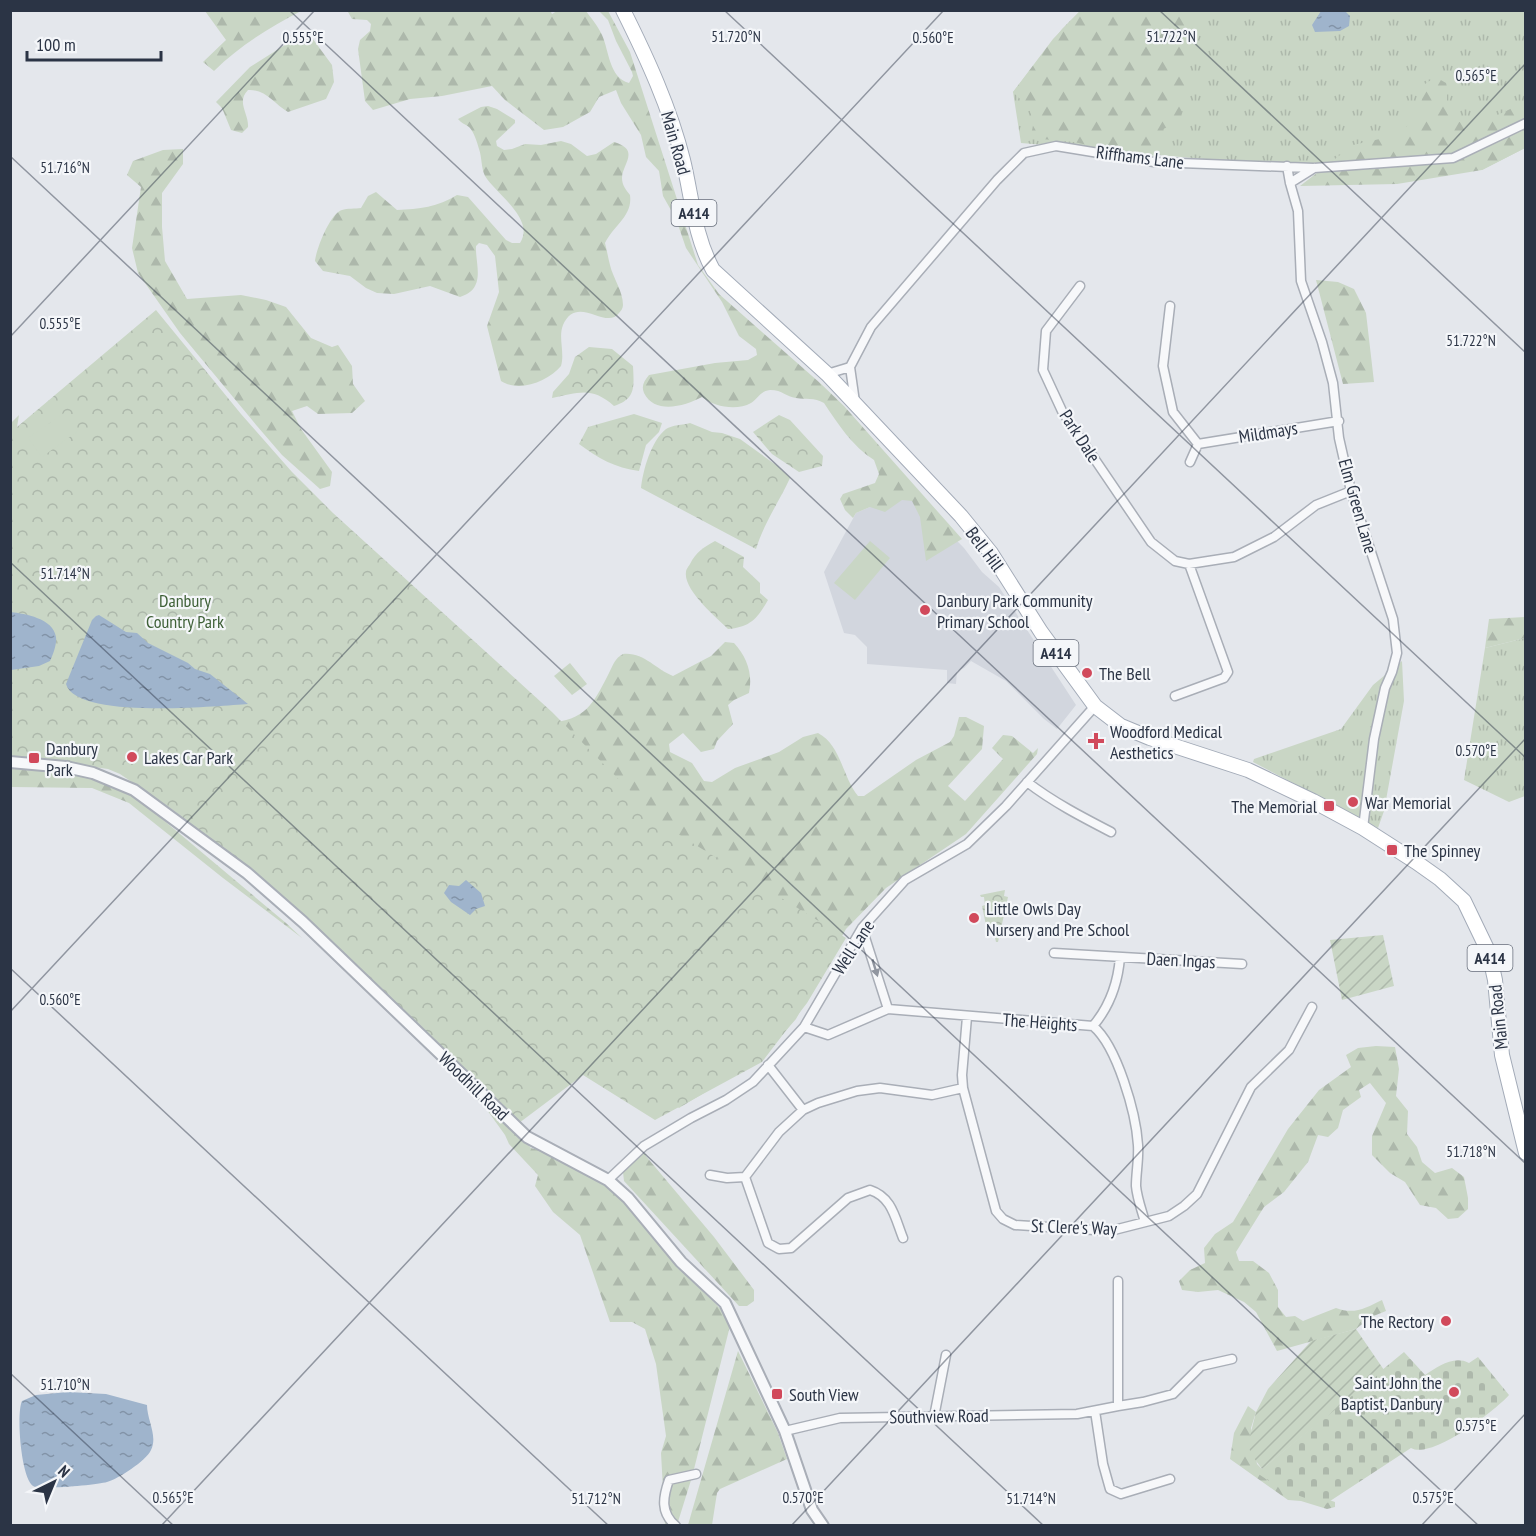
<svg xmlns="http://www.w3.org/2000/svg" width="1536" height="1536" viewBox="0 0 1536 1536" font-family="'PT Sans Narrow',sans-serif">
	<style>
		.built { fill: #d2d6de }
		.grass { fill: url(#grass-tufts) }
		.forest { fill: url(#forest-firs) }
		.cemetery { fill: url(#cemetery-stones) }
		.park { fill: url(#park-crowns) }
		.garden { fill: url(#garden-furrows) }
		.pitch { fill: #c9d6c5 }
		.water { fill: url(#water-ripples) }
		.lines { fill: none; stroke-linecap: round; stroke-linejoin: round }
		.minor-casing { stroke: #a9aeb7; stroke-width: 11 }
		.tertiary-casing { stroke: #a9aeb7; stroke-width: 14 }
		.primary-casing { stroke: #a3abb8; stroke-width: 16 }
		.minor { stroke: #f7f8fa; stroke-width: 8 }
		.tertiary { stroke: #f7f8fa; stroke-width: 10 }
		.primary { stroke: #fff; stroke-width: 14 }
		.oneway { fill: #9196a0 }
		.ticks { fill: none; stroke: #2b3445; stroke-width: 1.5; stroke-opacity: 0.45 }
		.poi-dot { fill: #d1495b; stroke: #f4f6f9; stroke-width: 2 }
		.labels { text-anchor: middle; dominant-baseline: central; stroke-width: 4.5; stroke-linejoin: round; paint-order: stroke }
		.shield { fill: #f4f6f9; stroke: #676e7b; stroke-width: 1.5 }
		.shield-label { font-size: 16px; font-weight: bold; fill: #2b3445 }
		.street-label { font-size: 18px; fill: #2b3445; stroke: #f4f6f9 }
		.park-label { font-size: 18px; fill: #3f6138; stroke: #f4f6f9 }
		.poi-label { font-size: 18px; fill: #2b3445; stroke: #f4f6f9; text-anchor: start }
		.ticks-label { font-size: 15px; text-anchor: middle; fill: #2b3445; stroke: #f4f6f9; stroke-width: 4.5; stroke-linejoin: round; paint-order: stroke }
	</style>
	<defs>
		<pattern id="grass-tufts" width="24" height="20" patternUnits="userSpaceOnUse" patternTransform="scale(1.5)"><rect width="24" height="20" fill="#c9d6c5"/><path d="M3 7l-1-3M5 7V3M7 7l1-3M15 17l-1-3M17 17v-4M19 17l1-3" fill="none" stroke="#adb8ab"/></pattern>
		<pattern id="forest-firs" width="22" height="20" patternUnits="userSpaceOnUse" patternTransform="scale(1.5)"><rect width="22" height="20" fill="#c9d6c5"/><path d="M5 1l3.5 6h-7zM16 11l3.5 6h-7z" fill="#adb8ab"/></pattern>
		<pattern id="cemetery-stones" width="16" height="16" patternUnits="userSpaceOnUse" patternTransform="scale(1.5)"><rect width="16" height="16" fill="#c9d6c5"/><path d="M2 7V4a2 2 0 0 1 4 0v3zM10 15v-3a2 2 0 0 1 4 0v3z" fill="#adb8ab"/></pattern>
		<pattern id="park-crowns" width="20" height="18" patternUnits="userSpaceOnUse" patternTransform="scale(1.5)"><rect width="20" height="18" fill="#c9d6c5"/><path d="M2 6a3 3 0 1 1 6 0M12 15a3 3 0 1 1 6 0" fill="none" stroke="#adb8ab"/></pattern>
		<pattern id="garden-furrows" width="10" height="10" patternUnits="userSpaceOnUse" patternTransform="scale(1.5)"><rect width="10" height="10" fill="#c9d6c5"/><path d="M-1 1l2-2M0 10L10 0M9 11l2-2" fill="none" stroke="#adb8ab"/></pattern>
		<pattern id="water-ripples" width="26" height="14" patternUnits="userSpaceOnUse" patternTransform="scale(1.5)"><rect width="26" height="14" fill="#9fb4cc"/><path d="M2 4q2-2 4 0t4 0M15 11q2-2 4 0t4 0" fill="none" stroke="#8293a7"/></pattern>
	</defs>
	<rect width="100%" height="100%" fill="#e4e7ec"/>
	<path class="built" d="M900,483L964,548L982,572L999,587L1076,705L1057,729L1044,719L1006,681L971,661L964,668L957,671L956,684L947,683V670L867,664V647L855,635L844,633L824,572L856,513L870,507Z"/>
	<path class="grass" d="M1080,11H1525V148L1482,170L1295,167L1021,143L1013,92L1062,29Z
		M1525,638V796L1509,802L1464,780L1485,648Z
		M1402,661L1404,701L1384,811L1378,828L1253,762L1254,759L1341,729L1373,685Z"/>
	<path class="forest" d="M351,10H550L552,14L557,11H586C591,18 598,26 602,35C609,50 609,78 629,83L633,76L632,72L616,41L608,20L599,11H608L630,52L698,265L719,294L820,383L844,406L962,539L926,561L920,517L912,501L902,500L885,512L870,507L856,513L853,518L845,510L840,499L843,494L875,483L879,474L874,460C852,446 838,424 824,403C814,397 806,400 796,398C786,397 783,390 770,390C760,391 758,399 751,403C737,411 714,407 702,397C685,406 655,415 644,393C641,386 644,381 649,375L715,363L748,360L757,355L756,349L739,336L722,302L686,248L676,219L663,196L659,171L646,157L641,135L621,103L616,90L599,97L590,112L563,127L544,130L505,100L492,86L442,96L410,99L373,110L365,101L358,49L360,40L370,31L371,24L367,20L352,19L348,12Z
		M205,11H301C269,28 240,45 214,71L203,62L226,40Z
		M1080,11H1198L1195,15L1180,122L1163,129L1158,156L1141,157L1074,142L1031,138L1030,136C1039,115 1027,106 1013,92L1053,39Z
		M307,31L332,65L334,82L326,99L288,112C274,104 266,89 248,90C236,102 249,114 248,127L242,133L231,130L222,108L216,102L250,67Z
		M1439,79L1446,83L1447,87V113C1462,137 1507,110 1525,102V148L1482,170L1397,184L1300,186L1353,145L1384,138L1405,128L1419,113L1425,84L1431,80Z
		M488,106L497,109L515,120V123L496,141L497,146L504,150L512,149L525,144L541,145L561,141L571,144L587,156L596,154L614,142C641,150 622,164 622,178C622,185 626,190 630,195C633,216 613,226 605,243C607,250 608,258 610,265C613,278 623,291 623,305C623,308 621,311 619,313C606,331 577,293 563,325C558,337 565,353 561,366C548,381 520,393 501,381L487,326L499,292L495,256L487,245L479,243L476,246C475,264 487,289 460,297L430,286L394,294L377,293L366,288L350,276L323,271L315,261C316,250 330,213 342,210C347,208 355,209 361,208L368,196L376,192L397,210C419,209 438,207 457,195L468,197L506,240L512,243H520C536,219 495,193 485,176C481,168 482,157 479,149C477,142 474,132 469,127C465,124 461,123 458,119L481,107Z
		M183,149V164L162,193V227L165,261L187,299L241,295L266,300L286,307L311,338L332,347L338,345L352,366L353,384L365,401L352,413L318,414L307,406L292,411L301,429L332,472L330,486L320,489L282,455L257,426L180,333L138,273L132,248L141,187L127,175L133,161L163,150Z
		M1316,280L1338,282L1354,289L1366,313L1374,382L1343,384Z
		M1525,617V638L1485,648L1489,619Z
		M725,642L734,643C747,657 753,674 749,693L734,700L728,705L733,724L717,741L714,749L701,752L683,733L669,744L670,752L692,763L704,781L712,782L735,768L779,752L803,737L818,733C841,745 842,776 858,796H864L916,760L950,742L954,736L959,717H966L984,726L982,749L948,786L965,801L1003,759L992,748L1003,735L1012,736L1033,753L1038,748L1037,754L966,834L886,888L846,929L796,1019L762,1058L679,1108L586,1025L555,722C588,719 596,698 609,673C613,665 615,658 623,654C644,652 655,669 673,676L711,656Z
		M11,768L86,775L118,782L286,923L302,938L223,878L129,803L92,788L11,787Z
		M1376,1046L1395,1047L1399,1069L1396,1096L1408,1111L1407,1134L1417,1147L1422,1162L1435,1173L1452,1168L1464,1177L1468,1198V1209L1458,1218L1448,1219L1436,1208L1420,1205L1405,1182L1390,1173L1372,1155V1136L1386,1103L1370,1083L1359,1090L1361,1097L1343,1110L1338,1128L1328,1137L1318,1135L1308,1162L1284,1192L1264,1207L1236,1252L1239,1261H1253L1269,1273L1278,1290V1307L1286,1317L1295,1316L1303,1321L1336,1308C1354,1315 1366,1308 1382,1300L1386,1311L1371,1317L1356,1329L1277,1351L1256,1312L1244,1302L1218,1290L1198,1292L1182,1290L1179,1281L1190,1270L1205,1263L1204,1248L1215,1234L1233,1222L1288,1129L1319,1090L1351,1067L1346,1055L1358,1048Z
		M462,1075L531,1148L550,1153L600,1181L623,1199L724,1313L730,1326L692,1477L677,1525H665L661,1453L666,1436L656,1364L645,1329L632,1322H610L580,1235L553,1212L535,1186L538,1175L509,1144L505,1135Z
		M643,1154H647L645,1155L714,1237L754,1290V1301L747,1306H739L624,1181L623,1172Z
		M738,1351L778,1433L787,1459L720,1489L717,1493L712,1525H688Z
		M1248,1406L1256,1412L1251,1428L1257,1464L1269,1476L1288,1486L1335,1502V1507L1327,1509L1301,1501L1288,1500L1230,1459L1234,1433Z"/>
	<path class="cemetery" d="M1404,1352L1425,1375C1438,1367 1453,1355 1469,1363L1478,1357L1509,1395C1495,1411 1431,1460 1411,1448L1324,1505L1281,1489L1257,1473Z"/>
	<path class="park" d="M156,310L241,414L292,472L333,513L552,712L665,826L846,938L807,1003L762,1062L655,1120L583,1075L519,1123L300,912L242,863L173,810L120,774L108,769L44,760L11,758V423L19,415L17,427Z
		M589,347L612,349L633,366C634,387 636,399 614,406C591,386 579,393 552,398L553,392L569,374L575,357Z
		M634,414L662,423L659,432L646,445L639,471C615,468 598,458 579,444L588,427Z
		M779,415L790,420L823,456L822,466L799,472L772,454L753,432Z
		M690,423L712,432L722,433L740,439L776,465L790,478C779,502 764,523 756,549L641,488C643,470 651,441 666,429C672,425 683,425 690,423Z
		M715,541L744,557L743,567L760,583V593L768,600C757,619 750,627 728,629C717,618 683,590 686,572C686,569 689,566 690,564C696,552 704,547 715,541Z
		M1005,890L1004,896L1008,897L998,942H996L993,929L987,930L982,906L985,905L984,897H981L980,895Z"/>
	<path class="garden" d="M1383,935L1394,986L1342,1000L1330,940Z
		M1356,1329L1384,1370L1262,1469L1251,1454L1248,1444L1256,1412L1268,1389L1311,1341Z"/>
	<path class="pitch" d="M64,413L78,431L42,457L28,438Z
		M870,541L890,558L855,600L834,583Z
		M570,663L587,684L572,695L554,676Z"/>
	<path class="water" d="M1321,11H1345L1350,16L1349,26L1340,31L1315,32L1312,25Z
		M11,612C25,614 53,618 56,637C57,644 53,655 50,661L39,666L11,670Z
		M99,615L126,632L137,633L148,643L188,663L195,669L210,674L248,704C217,706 76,720 66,684L92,620L96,616Z
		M466,880L481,893L485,906L476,909L470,915L451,902L444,893L449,885L459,886Z
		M68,1392L106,1394L147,1405C147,1420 158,1436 151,1450C146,1461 118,1479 107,1482C97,1485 40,1490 33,1486C21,1478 16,1414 22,1401L36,1395Z"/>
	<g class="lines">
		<defs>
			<path id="minor" d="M1287,166L1290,183L1298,211L1301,281L1322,342L1333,383L1339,438L1351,491L1393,619L1397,653L1392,672L1385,688L1374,739L1363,828
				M1290,183L1314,168
				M1080,286L1046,331L1043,370L1062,411L1151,542L1175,561L1189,564L1234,557L1274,537L1316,505L1351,491
				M1170,306L1163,366L1173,412L1198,444L1339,421
				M827,374L850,367
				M855,402L850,367L871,327L997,180L1024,153L1056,146L1154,162L1314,168L1453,158L1526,123
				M1190,462L1198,444
				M1175,696L1224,678L1228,672L1189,564
				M1027,782C1053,802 1082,817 1111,832
				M862,928L888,1009
				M1054,953L1242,964
				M967,1017L962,1075L963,1088L996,1211L1003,1219L1015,1225L1110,1231L1169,1216L1184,1206L1197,1194L1251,1087L1289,1050L1312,1007
				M1093,1026C1110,1006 1118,983 1120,957
				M804,1027L828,1035L888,1009L1093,1026C1117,1046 1136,1113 1138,1145C1139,1159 1136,1173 1136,1186C1137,1198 1142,1211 1145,1222
				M768,1065L803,1110
				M710,1175L727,1178L745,1177L779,1132L803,1110L818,1103L857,1091L880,1088L932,1095L963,1088
				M745,1177L768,1243L779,1249L791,1248L848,1198L870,1190C892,1197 895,1218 903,1238
				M608,1180L644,1146L691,1118L726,1100L753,1082L804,1027L862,928L905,880L967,844L1006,806L1095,706
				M1118,1406L1143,1402L1173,1394L1201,1366L1232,1359
				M1095,1411L1103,1464L1110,1489L1121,1494L1170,1479
				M934,1417L946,1355
				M785,1431L840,1418L1077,1414L1118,1406V1281
				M676,1526C660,1513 663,1497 669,1480L696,1474"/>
			<path id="tertiary" d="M10,762L66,767L93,773L134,790L247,873L303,922L527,1137L608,1180L628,1198L681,1262L725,1303L785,1431L812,1510L823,1526"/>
			<path id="primary" d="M623,10C647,58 670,108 683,160C692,197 694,235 713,270L827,374L961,516L991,553L1041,632L1095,706L1121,726L1150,738L1248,770L1313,801L1363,828L1416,862L1440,879L1464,901L1489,953L1495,980L1502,1055L1526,1153"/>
		</defs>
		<use href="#minor" class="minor-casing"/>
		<use href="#tertiary" class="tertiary-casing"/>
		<use href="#primary" class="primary-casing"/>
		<use href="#minor" class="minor"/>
		<use href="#tertiary" class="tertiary"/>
		<use href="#primary" class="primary"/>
	</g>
	<defs><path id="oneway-solid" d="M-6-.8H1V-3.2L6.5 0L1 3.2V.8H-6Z" transform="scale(1.5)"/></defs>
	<use class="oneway" href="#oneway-solid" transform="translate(875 968) rotate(73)"/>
	<path class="ticks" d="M289,10L1526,1164M724,10L1526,758M1159,10L1526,353M10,156L1479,1526M10,337L315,10M10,562L1044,1526M10,968L609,1526M10,1012L944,10M10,1373L174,1526M161,1526L1526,63M791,1526L1526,738M1421,1526L1526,1413"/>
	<g class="poi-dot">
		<circle cx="925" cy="610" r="6"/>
		<circle cx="1087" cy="673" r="6"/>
		<path d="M1093 732h6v6h6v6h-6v6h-6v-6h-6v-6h6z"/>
		<circle cx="132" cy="757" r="6"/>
		<rect x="28" y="752" width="12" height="12" rx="3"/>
		<circle cx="1353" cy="802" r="6"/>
		<rect x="1323" y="800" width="12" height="12" rx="3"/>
		<rect x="1386" y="844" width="12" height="12" rx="3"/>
		<circle cx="974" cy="918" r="6"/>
		<circle cx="1446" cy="1321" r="6"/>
		<circle cx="1454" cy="1392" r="6"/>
		<rect x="771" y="1388" width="12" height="12" rx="3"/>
	</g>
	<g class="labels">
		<g class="shield">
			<rect x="671.5" y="200" width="45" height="26" rx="4.5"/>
			<rect x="1033.5" y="640" width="45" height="26" rx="4.5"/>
			<rect x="1467.5" y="945" width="45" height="26" rx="4.5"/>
		</g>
		<g class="shield-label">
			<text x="694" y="213">A414</text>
			<text x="1056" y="653">A414</text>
			<text x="1490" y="958">A414</text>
		</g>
		<g class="street-label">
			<text transform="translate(676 143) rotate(74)">Main Road</text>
			<text transform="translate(1140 157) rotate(7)">Riffhams Lane</text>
			<text transform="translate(1268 432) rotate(-9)">Mildmays</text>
			<text transform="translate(1080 436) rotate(57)">Park Dale</text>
			<text transform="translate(1358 506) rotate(74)">Elm Green Lane</text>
			<text transform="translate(985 549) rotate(53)">Bell Hill</text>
			<text transform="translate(853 947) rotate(-57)">Well Lane</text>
			<text transform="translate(1181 960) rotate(3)">Daen Ingas</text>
			<text transform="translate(1498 1017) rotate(-96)">Main Road</text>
			<text transform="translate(1040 1022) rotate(4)">The Heights</text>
			<text transform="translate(474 1086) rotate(44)">Woodhill Road</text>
			<text transform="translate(1074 1227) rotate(2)">St Clere's Way</text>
			<text transform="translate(939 1416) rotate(-1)">Southview Road</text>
		</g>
		<g class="park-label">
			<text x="185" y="600">Danbury<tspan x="185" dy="21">Country Park</tspan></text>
		</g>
		<g class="poi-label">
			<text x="937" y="600">Danbury Park Community<tspan x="937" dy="21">Primary School</tspan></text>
			<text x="1099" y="673">The Bell</text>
			<text x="1110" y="731">Woodford Medical<tspan x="1110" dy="21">Aesthetics</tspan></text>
			<text x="46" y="748">Danbury<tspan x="46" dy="21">Park</tspan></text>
			<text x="144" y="757">Lakes Car Park</text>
			<text x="1365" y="802">War Memorial</text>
			<text x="1317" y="806" text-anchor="end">The Memorial</text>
			<text x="1404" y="850">The Spinney</text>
			<text x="986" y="908">Little Owls Day<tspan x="986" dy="21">Nursery and Pre School</tspan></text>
			<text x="1434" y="1321" text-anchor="end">The Rectory</text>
			<text x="1442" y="1382" text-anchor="end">Saint John the<tspan x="1442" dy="21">Baptist, Danbury</tspan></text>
			<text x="789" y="1394">South View</text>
		</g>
	</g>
	<g class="ticks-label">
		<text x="736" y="42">51.720°N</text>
		<text x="1171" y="42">51.722°N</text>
		<text x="303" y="43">0.555°E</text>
		<text x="933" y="43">0.560°E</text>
		<text x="1476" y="81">0.565°E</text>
		<text x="65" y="173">51.716°N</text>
		<text x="60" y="329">0.555°E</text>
		<text x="1471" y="346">51.722°N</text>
		<text x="65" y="579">51.714°N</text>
		<text x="1476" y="756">0.570°E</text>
		<text x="60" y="1005">0.560°E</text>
		<text x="1471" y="1157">51.718°N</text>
		<text x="65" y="1390">51.710°N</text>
		<text x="1476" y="1431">0.575°E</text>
		<text x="173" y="1503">0.565°E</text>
		<text x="803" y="1503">0.570°E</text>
		<text x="1433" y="1503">0.575°E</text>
		<text x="596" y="1504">51.712°N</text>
		<text x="1031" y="1504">51.714°N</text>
	</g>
	<rect width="1536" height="1536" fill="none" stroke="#2b3445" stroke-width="24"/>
	<g transform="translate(54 1482) rotate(43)" stroke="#f4f6f9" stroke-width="4.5" paint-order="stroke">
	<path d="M0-4.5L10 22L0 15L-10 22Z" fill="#2b3445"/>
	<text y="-9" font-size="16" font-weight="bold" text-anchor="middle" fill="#2b3445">N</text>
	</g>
	<path d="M27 51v9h134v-9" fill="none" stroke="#2b3445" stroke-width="3"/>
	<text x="36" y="51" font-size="18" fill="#2b3445" stroke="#f4f6f9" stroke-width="4.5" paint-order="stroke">100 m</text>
</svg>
